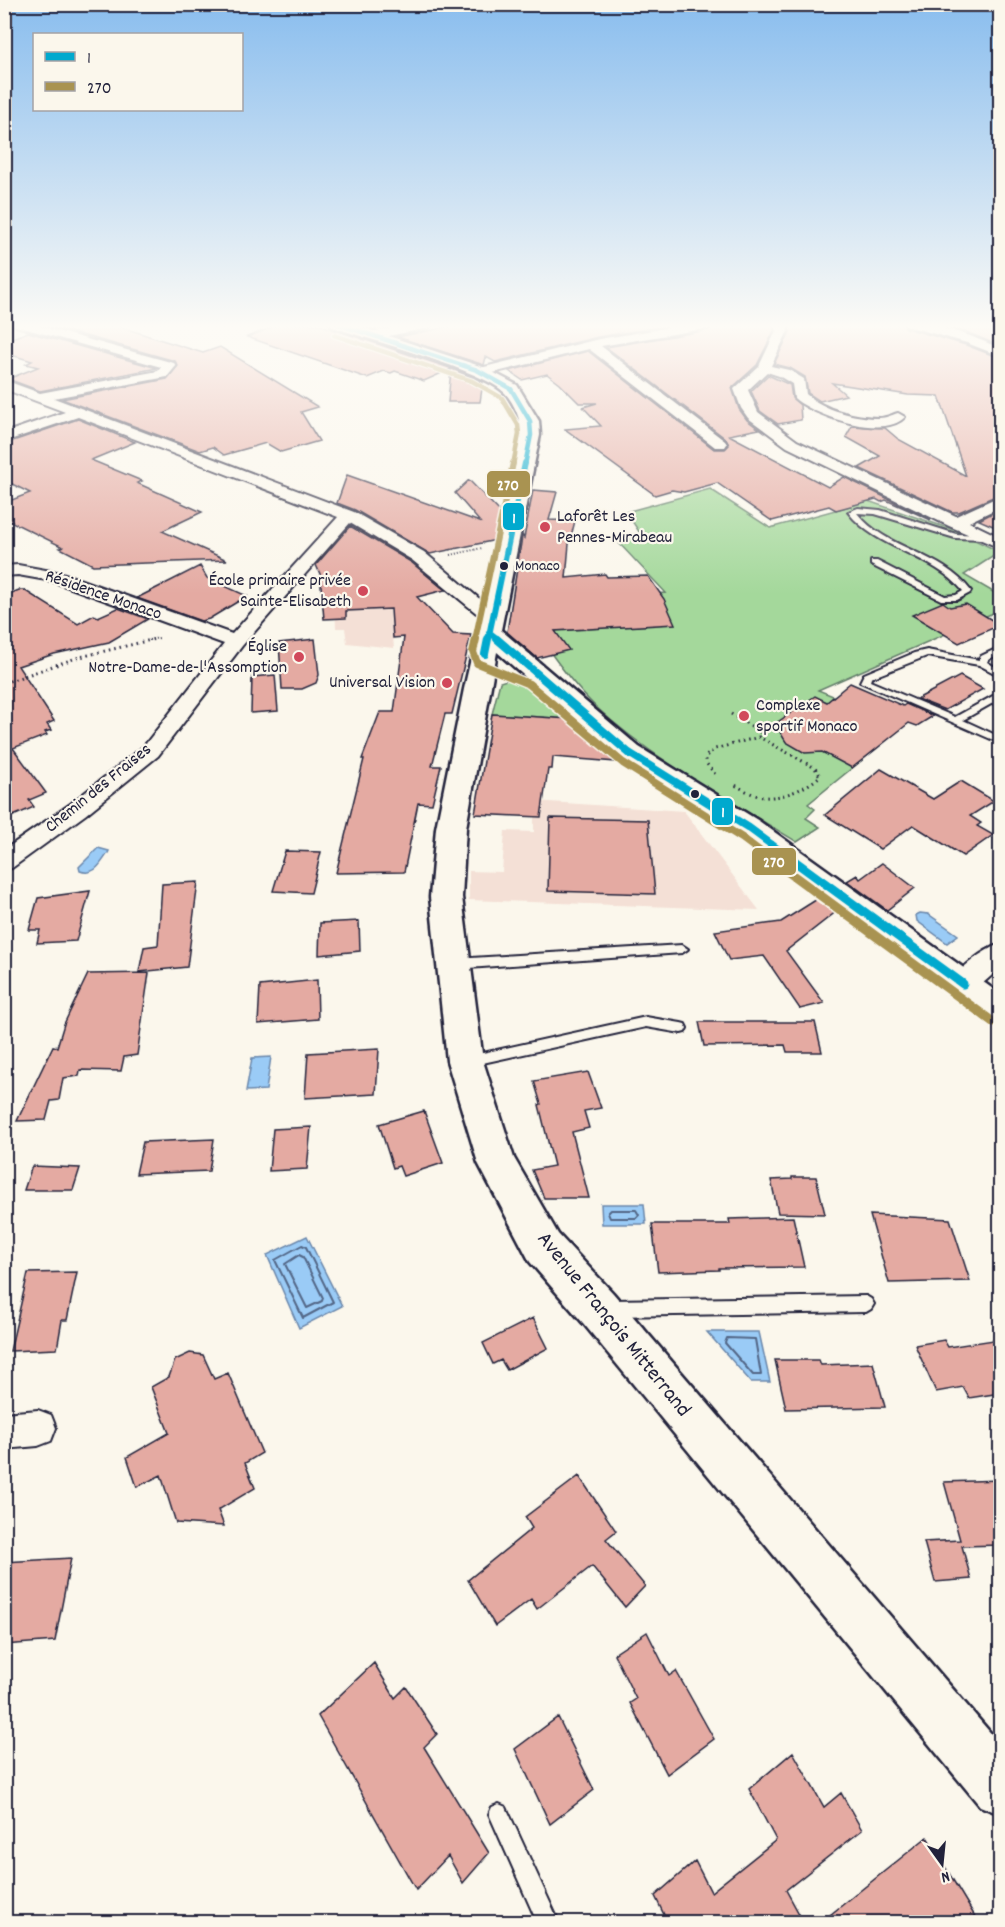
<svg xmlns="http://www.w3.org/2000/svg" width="1005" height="1927" viewBox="0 0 1005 1927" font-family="Dekko,sans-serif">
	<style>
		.built { fill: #f4e0d6 }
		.green { fill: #a4d89b; stroke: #637d6b; stroke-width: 1.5 }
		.water { fill: #9acbf6; stroke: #6a87ab; stroke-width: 1.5 }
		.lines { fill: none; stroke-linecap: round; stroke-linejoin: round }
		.shore { stroke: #526686; stroke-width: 2 }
		.building { fill: #e4aaa2; stroke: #22223b; stroke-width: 1.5 }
		.lane-casing { stroke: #22223b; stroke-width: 4 }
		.street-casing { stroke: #22223b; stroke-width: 4 }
		.secondary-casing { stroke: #22223b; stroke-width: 5 }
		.path-far1 { stroke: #22223b; stroke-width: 2; stroke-dasharray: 1 2; stroke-linecap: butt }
		.path { stroke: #22223b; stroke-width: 3; stroke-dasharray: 1.5 4; stroke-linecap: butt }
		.lane { fill: #fbf7ec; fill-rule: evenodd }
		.street { fill: #fbf7ec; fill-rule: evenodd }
		.secondary { fill: #fbf7ec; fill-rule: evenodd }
		.bus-1-far3-casing { stroke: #fbf7ec; stroke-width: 7 }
		.bus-1-far2-casing { stroke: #fbf7ec; stroke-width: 9 }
		.bus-1-far1-casing { stroke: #fbf7ec; stroke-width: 11 }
		.bus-1-casing { stroke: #fbf7ec; stroke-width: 14 }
		.bus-2-far3-casing { stroke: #fbf7ec; stroke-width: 7 }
		.bus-2-far2-casing { stroke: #fbf7ec; stroke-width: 9 }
		.bus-2-far1-casing { stroke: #fbf7ec; stroke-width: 11 }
		.bus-2-casing { stroke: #fbf7ec; stroke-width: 14 }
		.bus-1-far3 { stroke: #00a9ce; stroke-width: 4.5 }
		.bus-1-far2 { stroke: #00a9ce; stroke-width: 6 }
		.bus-1-far1 { stroke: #00a9ce; stroke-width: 8 }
		.bus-1 { stroke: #00a9ce; stroke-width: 9 }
		.bus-2-far3 { stroke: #a99351; stroke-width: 4.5 }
		.bus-2-far2 { stroke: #a99351; stroke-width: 6 }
		.bus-2-far1 { stroke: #a99351; stroke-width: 8 }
		.bus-2 { stroke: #a99351; stroke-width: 9 }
		.poi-dot { fill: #d1495b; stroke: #fbf7ec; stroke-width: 2 }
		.bus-dot { fill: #22223b; stroke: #fbf7ec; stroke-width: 2 }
		.labels { text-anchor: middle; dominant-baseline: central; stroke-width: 4.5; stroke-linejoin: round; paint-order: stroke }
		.far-bus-label { font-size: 16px; fill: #22223b; stroke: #fbf7ec; text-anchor: start }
		.far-poi-label { font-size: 18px; fill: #22223b; stroke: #fbf7ec; text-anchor: end }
		.far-street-label { font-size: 18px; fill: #22223b; stroke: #fbf7ec }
		.street-label { font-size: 22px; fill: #22223b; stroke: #fbf7ec }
		.line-badge { stroke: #fbf7ec; stroke-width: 2 }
		.badge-label { font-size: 16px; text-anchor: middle; font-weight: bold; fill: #fff }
	</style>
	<rect width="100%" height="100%" fill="#fbf7ec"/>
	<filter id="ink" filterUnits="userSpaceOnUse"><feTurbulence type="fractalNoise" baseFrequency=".0167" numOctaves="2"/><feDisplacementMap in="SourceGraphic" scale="12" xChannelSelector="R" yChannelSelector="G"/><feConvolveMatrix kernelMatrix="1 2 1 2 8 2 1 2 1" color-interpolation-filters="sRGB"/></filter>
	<g filter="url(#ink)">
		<path class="built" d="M371,535L424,571L437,583L389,593L394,648L347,643L345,628H336L335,601L328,594L316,564L318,560L340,539Z
			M534,801L684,811L759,910L469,900V871L502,872L505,831L534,832Z"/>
		<path class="green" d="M710,489L770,528L868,501L954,530L1000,552L964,575L1000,596V610L818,690L905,725L808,804L815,809L806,818L820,827L797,842C729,800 654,761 595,706C575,687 559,665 543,642L548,601L666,593L616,540L640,533L626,512Z
			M513,678L531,681L571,719L492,714L500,682Z"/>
		<path class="water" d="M98,848L109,851L108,853C100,864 95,876 80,871L79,867Z
			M920,913L928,914L958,935L947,943L917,921L916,915Z
			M271,1057L266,1090L246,1091L252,1058Z
			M601,1204H644L646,1224H602Z
			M307,1236L342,1306L299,1328L267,1255Z
			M707,1332H759L770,1382H751Z"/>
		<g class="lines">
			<path class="shore" d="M611,1210H636L639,1215L636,1218H610L608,1213Z
				M302,1245L306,1247L333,1302L303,1318L275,1260Z
				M299,1255L303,1257L323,1298L322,1301L307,1308L285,1264Z
				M727,1338L755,1339L761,1375H753L725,1343Z"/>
		</g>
		<path class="building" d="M51,324H111L203,353L220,347L318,407L301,412L319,441L281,452L266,443L224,455L213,447L200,451L62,399L167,379L178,366L175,361L46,325Z
			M281,324H318L450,368L483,382L480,402H448L451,369L424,381L395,371L391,373L384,371L367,378L247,337Z
			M462,324H678L598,337L495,362L486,357L484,365L397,337Z
			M717,324H772L774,331L757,365L732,388L739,409L747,420L759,429L729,435L828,487L844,477L931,520L886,500L881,502L876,499L836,510L829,506L772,521L717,483L684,492L672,490L655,495L565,429L601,426L583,407L597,403H579L560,384L547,374L522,380L509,371L588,351L714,449H725L729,445L726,439L606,347L709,330Z
			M788,324H903L906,328L966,345L1000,358V494L959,512H952L859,468L880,456L846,437L852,426L885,428L898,439L966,476L939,396L908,395L832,383L846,395L820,401L808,393L805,377L790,368L774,364L790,332Z
			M933,324H1000V346L966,332Z
			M28,332L157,368L40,391L8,379L38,367L26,364L32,361L4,353V341Z
			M768,375L790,385L792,398L800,405L801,420L778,424L760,411L751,391Z
			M78,419L135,442L91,460L142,481L137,483L202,512L162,531L227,560L93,565L60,548L63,547L4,518V503L30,493L4,480V444Z
			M347,475L480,522L455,493L469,480L502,514L496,540L430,554L355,510L337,503Z
			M533,490L557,492L549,520L575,521L569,544L566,578L605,574L607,577L648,576L664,599L675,624L555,631L569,650L537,658L507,632L522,537V535L524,538Z
			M1000,509V529L979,520Z
			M350,526L411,562L441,587L445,590L417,597L453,634L471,635L452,714H445L432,766H441L432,804L418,803L404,872L336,873L364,759H362L380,712H394L404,637L393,638L391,609L346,611V618L324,619L320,574L316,565Z
			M200,566L207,578L247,596L209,619L201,621L137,598Z
			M19,590H24L78,624L94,615L98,617L118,608L148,619L109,642L54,654L18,666L54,721L47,724L51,730L45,732L47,735L13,748L46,793L29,800L34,807L4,820V596Z
			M943,602L950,607L966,604L1000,625L959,643L912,615Z
			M315,639L319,675L316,683L302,689H282L279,643Z
			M275,675L278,711L251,713L252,677Z
			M960,676L983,689L945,710L917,699Z
			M850,683L903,706L906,704L933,716L917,726L909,723L852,768L822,752L805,753L786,742L775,724L815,696L827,702Z
			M492,714L570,719L617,762L553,757L552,769H548L541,817L475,814Z
			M881,769L933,799L961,781L994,801L970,816L981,823L977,826L993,835L963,856L913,825L880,849L825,815Z
			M550,818L648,820L655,894L548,891Z
			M285,851L321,852L311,893L273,891Z
			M882,863L915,888L887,910L847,881L857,875L860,879Z
			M198,882L187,967L139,972L144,947L158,945L162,884Z
			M90,891L76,941L37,943L40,930H29L38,898Z
			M819,898L837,911L786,951L824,1003L800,1009L764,956L729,960L715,931L781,922Z
			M359,921L360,951L319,955L320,923Z
			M149,973L137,1055L124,1057L121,1071L80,1070L79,1076L63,1078L59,1100L51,1101L46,1120L17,1121L53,1046L57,1047L64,1024L88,974Z
			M317,980L318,1019L258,1024L260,986Z
			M699,1022H815L822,1052H787L785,1045L704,1046Z
			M379,1049L376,1094L305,1098L308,1053Z
			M588,1072L601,1108L584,1111L589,1128L572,1132L589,1198H544L532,1170L554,1166L539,1105L541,1104L534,1081Z
			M424,1111L443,1163L403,1176L399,1166L393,1168L379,1124Z
			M311,1127L307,1169L269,1171L273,1129Z
			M214,1139L209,1171L136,1174L143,1142Z
			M32,1166L80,1168L73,1190H24Z
			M792,1177H816L825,1214L778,1213L771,1180L792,1179Z
			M870,1215L950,1219L970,1281L889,1283Z
			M793,1217L804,1267L719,1268V1270L658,1272L652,1224H730L729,1219Z
			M77,1272L67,1320H62L57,1349L10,1351L28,1273Z
			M533,1318L548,1348L507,1370L501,1360L493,1364L483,1343Z
			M1000,1339V1393L969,1398L963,1387L936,1392L915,1345L944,1340L948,1347Z
			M190,1353L203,1355L214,1379L228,1373L262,1453L245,1463L255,1488L218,1510L224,1526L176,1523L161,1475L137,1487L127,1457L169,1433L151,1387L169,1377L175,1360Z
			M775,1360H819L821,1365L873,1363L885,1407L786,1409Z
			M579,1476L616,1531L606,1539L645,1586L625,1607L592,1566L537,1609L531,1599L495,1626L468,1580L532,1528L525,1517Z
			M1000,1480V1545L962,1546L971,1579L935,1582L924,1542L960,1540L944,1482Z
			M71,1558L55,1641L4,1645V1562Z
			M647,1632L669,1676L676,1671L714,1739L667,1774L630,1703L636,1699L614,1654Z
			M374,1663L395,1698L406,1687L437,1734L424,1747L489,1853L463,1883L448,1856L416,1890L318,1716Z
			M558,1717L594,1790L550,1824L515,1749Z
			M793,1752L824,1807L841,1793L862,1830L786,1890L804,1923H668L655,1896L695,1861L711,1892L776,1840L749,1789Z
			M927,1837L979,1923H820Z"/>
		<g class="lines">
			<defs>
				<path id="lane" d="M858,508L880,510L956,534L988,535L989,537L985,539L955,538L875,514L857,513C886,550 942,552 971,591L970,593L957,600H941L871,565V561H877L945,596L956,595L963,591C933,554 877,550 848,512Z
					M1000,647V653L988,660L987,662L1000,670V676L979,665L927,656L871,678L870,681L955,717L1000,692V699L963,720L1000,737V743L860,682L864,674L914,653L927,650L979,660L981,656Z
					M682,945L688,949L682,953L454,969L450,967L448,964L450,961L454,959Z
					M646,1017L681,1023L685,1024L687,1028L685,1032L681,1033L646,1027L469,1066L464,1065L463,1061L464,1057L469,1056Z
					M866,1296L871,1299L874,1304L871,1309L866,1312L611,1316L606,1313L603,1308L606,1303L611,1300Z
					M499,1804L506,1807L559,1922H537L489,1814L492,1807Z"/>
				<path id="street" d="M14,324H32L174,363L176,366L167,377L54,398L354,512L424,552L501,617L498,621H486L412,560L350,523L242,646L158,756L85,815L12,868L4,870V850L69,805L144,746L224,644L52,581L18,575L4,576V566L18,565L62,573L232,634L338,517L78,417L4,442V433L65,412L4,389V380L40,393L158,371L161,367L16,326Z
					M412,324H434L428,328L374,339L368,335L370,332Z
					M690,324H715L709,328L601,346L725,441L727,444L725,447H715L589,349L481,376L475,372L476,369L599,339Z
					M774,324H786L788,331L771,366L789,370L804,379L806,394C824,410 855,418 879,418C886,418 891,415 898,413L905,417C884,440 814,416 794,398L792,384L779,376L767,372L748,390L758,412L797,441L956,516L1000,496V507L969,522L1000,537V548L949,526L787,447L748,418L741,408L734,389L759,366L776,331Z
					M905,324C937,322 971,336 1000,348V356L967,343L907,326Z
					M1000,944V968C987,979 973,997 954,991L950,984C958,969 983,950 1000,944Z
					M38,1410L51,1415L56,1428L51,1441L38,1446L4,1449V1413Z"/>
				<path id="secondary" d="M331,324H352L483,367L517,385L539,421L540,435L501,630L639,747L759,821L1000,994V1026L988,1022L739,835L619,759L497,652L466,828L462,897L483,1061L514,1158L558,1234L613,1293L1000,1744V1814L980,1806L583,1323L530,1262L478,1163L447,1061L430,897L436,828L464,689L522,435C521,421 515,404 505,393C485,371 367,339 333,327Z"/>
			</defs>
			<use href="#lane" class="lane-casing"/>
			<use href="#street" class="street-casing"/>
			<use href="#secondary" class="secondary-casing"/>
			<path class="path-far1" d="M451,555L482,548
				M149,640L159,638"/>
			<path class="path" d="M4,683L76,658L155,639
				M731,714L760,732L759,737
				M715,774L706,763V756L715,749L759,737L815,768L820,776C806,789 778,801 759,796C750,794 741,788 733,784"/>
			<use href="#lane" class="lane"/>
			<use href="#street" class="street"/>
			<use href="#secondary" class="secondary"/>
			<defs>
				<path id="bus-1-far3" d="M338,324L477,370L511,389L530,421L531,435L525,465"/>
				<path id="bus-1-far2" d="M489,632L499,640
					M488,640L525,463"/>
				<path id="bus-1-far1" d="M497,639L629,753L749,828L795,862
					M485,654L488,639"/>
				<path id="bus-1" d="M793,860L963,984"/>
				<path id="bus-2-far3" d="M334,335L472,381L502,398L518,425L519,434L513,465"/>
				<path id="bus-2-far2" d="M475,640L513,463"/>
				<path id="bus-2-far1" d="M476,639L473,652L477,663L529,684L623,763L742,838L774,862"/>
				<path id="bus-2" d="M772,860L993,1022"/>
			</defs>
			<use href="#bus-1-far3" class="bus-1-far3-casing"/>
			<use href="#bus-1-far2" class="bus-1-far2-casing"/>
			<use href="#bus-1-far1" class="bus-1-far1-casing"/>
			<use href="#bus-1" class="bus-1-casing"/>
			<use href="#bus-2-far3" class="bus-2-far3-casing"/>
			<use href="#bus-2-far2" class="bus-2-far2-casing"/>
			<use href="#bus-2-far1" class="bus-2-far1-casing"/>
			<use href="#bus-2" class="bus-2-casing"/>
			<use href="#bus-1-far3" class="bus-1-far3"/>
			<use href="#bus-1-far2" class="bus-1-far2"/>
			<use href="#bus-1-far1" class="bus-1-far1"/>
			<use href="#bus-1" class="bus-1"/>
			<use href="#bus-2-far3" class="bus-2-far3"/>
			<use href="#bus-2-far2" class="bus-2-far2"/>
			<use href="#bus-2-far1" class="bus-2-far1"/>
			<use href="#bus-2" class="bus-2"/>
		</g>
	</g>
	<linearGradient id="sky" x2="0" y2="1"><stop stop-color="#89bdee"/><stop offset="0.55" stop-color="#fdfbf6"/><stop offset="1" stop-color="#fdfbf6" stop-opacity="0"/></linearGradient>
	<rect width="1005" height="594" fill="url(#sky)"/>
	<g class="poi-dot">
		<circle cx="545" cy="527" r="6"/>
		<circle cx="363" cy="591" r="6"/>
		<circle cx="299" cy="657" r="6"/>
		<circle cx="447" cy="683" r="6"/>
		<circle cx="744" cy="716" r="6"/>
	</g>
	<g class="bus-dot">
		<circle cx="504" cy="566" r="5"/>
		<circle cx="695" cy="794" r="5"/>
	</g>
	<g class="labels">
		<g class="far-bus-label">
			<text x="515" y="566">Monaco</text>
		</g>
		<g class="far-poi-label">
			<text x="557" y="517" text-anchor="start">Laforêt Les<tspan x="557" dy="21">Pennes-Mirabeau</tspan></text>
			<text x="351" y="581">École primaire privée<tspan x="351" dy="21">Sainte-Elisabeth</tspan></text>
			<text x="287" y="647">Église<tspan x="287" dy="21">Notre-Dame-de-l'Assomption</tspan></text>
			<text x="435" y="683">Universal Vision</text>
			<text x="756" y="706" text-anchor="start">Complexe<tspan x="756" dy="21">sportif Monaco</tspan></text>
		</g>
		<g class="far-street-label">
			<text transform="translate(103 596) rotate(19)">Résidence Monaco</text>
			<text transform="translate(99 789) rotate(-39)">Chemin des Fraises</text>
		</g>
		<g class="street-label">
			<text transform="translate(613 1325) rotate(51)">Avenue François Mitterrand</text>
		</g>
	</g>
	<g class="line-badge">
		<rect x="486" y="470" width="45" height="28" rx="6" fill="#a99351"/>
		<rect x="502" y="502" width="23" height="29" rx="6" fill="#00a9ce"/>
		<rect x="711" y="797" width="23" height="29" rx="6" fill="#00a9ce"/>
		<rect x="751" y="847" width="46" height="29" rx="6" fill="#a99351"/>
	</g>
	<g class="badge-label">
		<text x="508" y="490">270</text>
		<text x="514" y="523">1</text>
		<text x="723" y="817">1</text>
		<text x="774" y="867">270</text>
	</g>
	<rect width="1005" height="1927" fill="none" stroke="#fbf7ec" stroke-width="24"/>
	<rect x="12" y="12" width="981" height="1903" fill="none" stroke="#22223b" stroke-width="2" filter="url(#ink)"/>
	<rect x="33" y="33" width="210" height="78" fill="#fbf7ec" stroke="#a4a2a5" stroke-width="1.5"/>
	<rect x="45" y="52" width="30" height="9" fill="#00a9ce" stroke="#a4a2a5" stroke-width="1.5"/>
	<text x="87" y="63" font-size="18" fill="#22223b">1</text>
	<rect x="45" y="82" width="30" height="9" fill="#a99351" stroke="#a4a2a5" stroke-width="1.5"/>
	<text x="87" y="93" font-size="18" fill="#22223b">270</text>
	<g transform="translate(942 1864) rotate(165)" stroke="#fbf7ec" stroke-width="4.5" paint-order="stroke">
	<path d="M0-4.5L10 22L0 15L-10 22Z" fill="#22223b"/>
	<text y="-9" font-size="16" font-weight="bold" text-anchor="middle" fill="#22223b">N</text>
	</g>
</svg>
